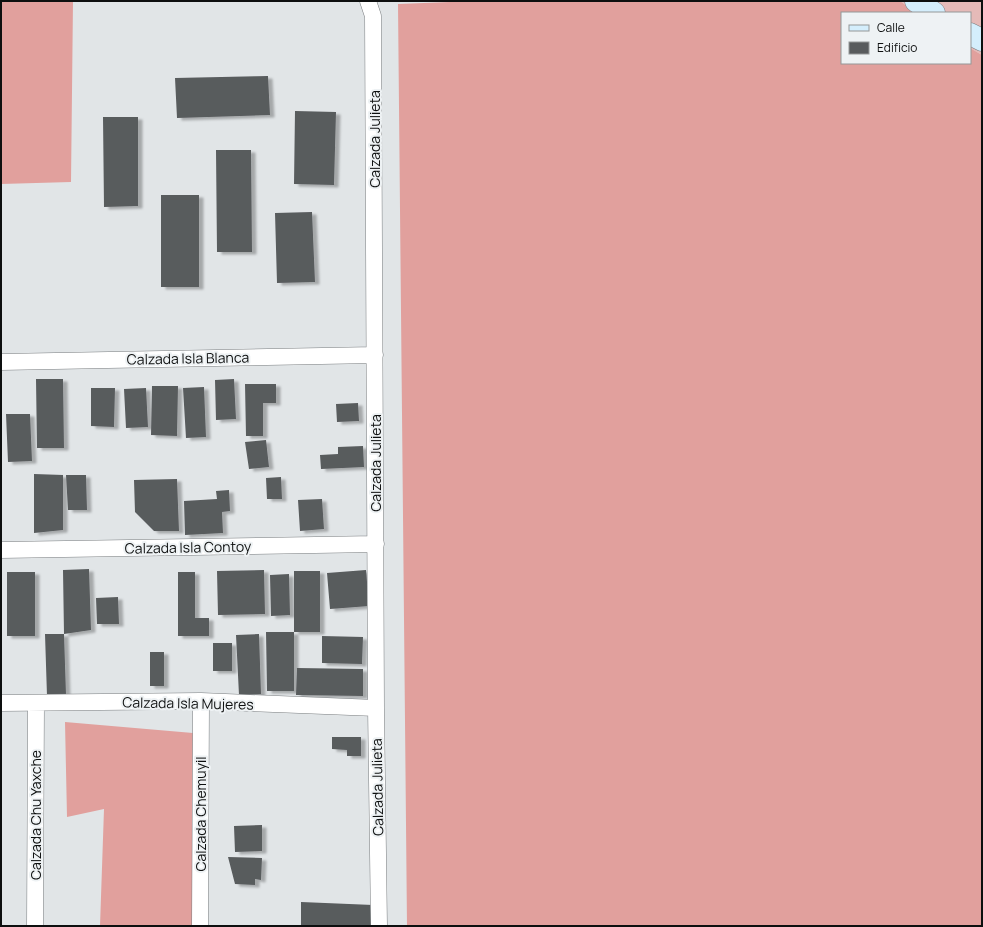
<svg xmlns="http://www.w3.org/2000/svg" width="983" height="927" viewBox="0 0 983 927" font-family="Manrope,sans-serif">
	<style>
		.green { fill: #e5bab8 }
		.forest { fill: #e1a09d }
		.building { fill: #585b5d; filter: url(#shadow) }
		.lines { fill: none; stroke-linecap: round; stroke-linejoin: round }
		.street-casing { stroke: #7a7e80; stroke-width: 17 }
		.secondary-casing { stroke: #7a7e80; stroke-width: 23 }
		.street { stroke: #fff; stroke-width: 16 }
		.secondary { stroke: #d4eefc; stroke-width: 22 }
		.labels { text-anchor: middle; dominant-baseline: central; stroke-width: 4; stroke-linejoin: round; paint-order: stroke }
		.street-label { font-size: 14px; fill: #0d0f0f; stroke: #eef2f4 }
	</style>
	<defs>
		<filter id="shadow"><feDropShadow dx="4.5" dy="2.5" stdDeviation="1" flood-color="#0004"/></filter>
	</defs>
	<rect width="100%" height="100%" fill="#e1e5e7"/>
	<path class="green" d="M900,1H982V55L970,48V13H917Z"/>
	<path class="forest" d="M1,1H73L71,182L1,184Z
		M475,1H900L917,13H842V63H970V48L982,55V926H407L398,4Z
		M65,722L193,733V926H100L104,809L67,817Z"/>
	<path class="building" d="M268,76L270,115L177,118L175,78Z
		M295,111L336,112L334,185L294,184Z
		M103,117H138V206L104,207Z
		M216,150H251L252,252H217Z
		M161,195H199V287H161Z
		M312,212L315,282L277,283L275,213Z
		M36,379H63L64,448H37Z
		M234,379L236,419L216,420L215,380Z
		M245,384H276V403H263V436H246Z
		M152,386H178L177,436L151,435Z
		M204,387L206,437L186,438L183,388Z
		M91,388H115L114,427L91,426Z
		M146,388L148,427L126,428L124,389Z
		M358,403L359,421L337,422L336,404Z
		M6,414H30L32,461L8,462Z
		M266,440L269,467L249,469L245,442Z
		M363,446L364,467L321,469L320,455L338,454V447Z
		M34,474L63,475V530L34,533Z
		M66,475H86L87,510H68Z
		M281,477L282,499H267L266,478Z
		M177,479L179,531H154L135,512L134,480Z
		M229,490L230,511L222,512L223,533L185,535L184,501L217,499L216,491Z
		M322,499L324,529L300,531L298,500Z
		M89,569L91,630L64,634L63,570Z
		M264,570L265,614L218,615L217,571Z
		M366,570L369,606L330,609L327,573Z
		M294,571H320V632H294Z
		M7,572H35V636H7Z
		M178,572H195V618H209V636H178Z
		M289,574L290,615L271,616L270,575Z
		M118,597L119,624H97L96,598Z
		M266,632H294V691H267Z
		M45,634H64L66,695L47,696Z
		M259,634L261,694L239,695L236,635Z
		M322,636L363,637L362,664L322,663Z
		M213,643H232V671H213Z
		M150,652H164V686H150Z
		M297,668L363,669V696L296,695Z
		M332,737H361V756H347V750L332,749Z
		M262,825V851L235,852L234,826Z
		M228,857L262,858L261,880L255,879V885L235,884Z
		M301,902L373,905L372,926H301Z"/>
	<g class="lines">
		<defs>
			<path id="street" d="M368,1L373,16L376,708L379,926
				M1,362L375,355
				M1,550L376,544
				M1,703L201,701L376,708
				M35,926L36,703
				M200,926L201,701"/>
			<path id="secondary" d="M916,1L934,13
				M970,34L982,40"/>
		</defs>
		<use href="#street" class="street-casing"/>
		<use href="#secondary" class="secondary-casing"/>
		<use href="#street" class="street"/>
		<use href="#secondary" class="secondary"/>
	</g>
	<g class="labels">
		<g class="street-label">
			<text transform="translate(374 139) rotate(-90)">Calzada Julieta</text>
			<text transform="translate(188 358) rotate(-1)">Calzada Isla Blanca</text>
			<text transform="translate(375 463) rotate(-90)">Calzada Julieta</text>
			<text transform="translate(188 547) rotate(-1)">Calzada Isla Contoy</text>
			<text transform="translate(188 703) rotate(1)">Calzada Isla Mujeres</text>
			<text transform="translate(377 787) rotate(-91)">Calzada Julieta</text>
			<text transform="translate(200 814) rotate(-90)">Calzada Chemuyil</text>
			<text transform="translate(35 815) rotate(-90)">Calzada Chu Yaxche</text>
		</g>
	</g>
	<rect width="983" height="927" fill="none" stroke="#0d0f0f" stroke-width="4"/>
	<rect x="841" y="12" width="130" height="52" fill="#eef2f4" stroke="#949798"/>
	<rect x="849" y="25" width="20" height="6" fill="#d4eefc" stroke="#949798"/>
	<text x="877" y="32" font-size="12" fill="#0d0f0f">Calle</text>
	<rect x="849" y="42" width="20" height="12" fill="#585b5d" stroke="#949798"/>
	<text x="877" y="52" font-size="12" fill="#0d0f0f">Edificio</text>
</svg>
